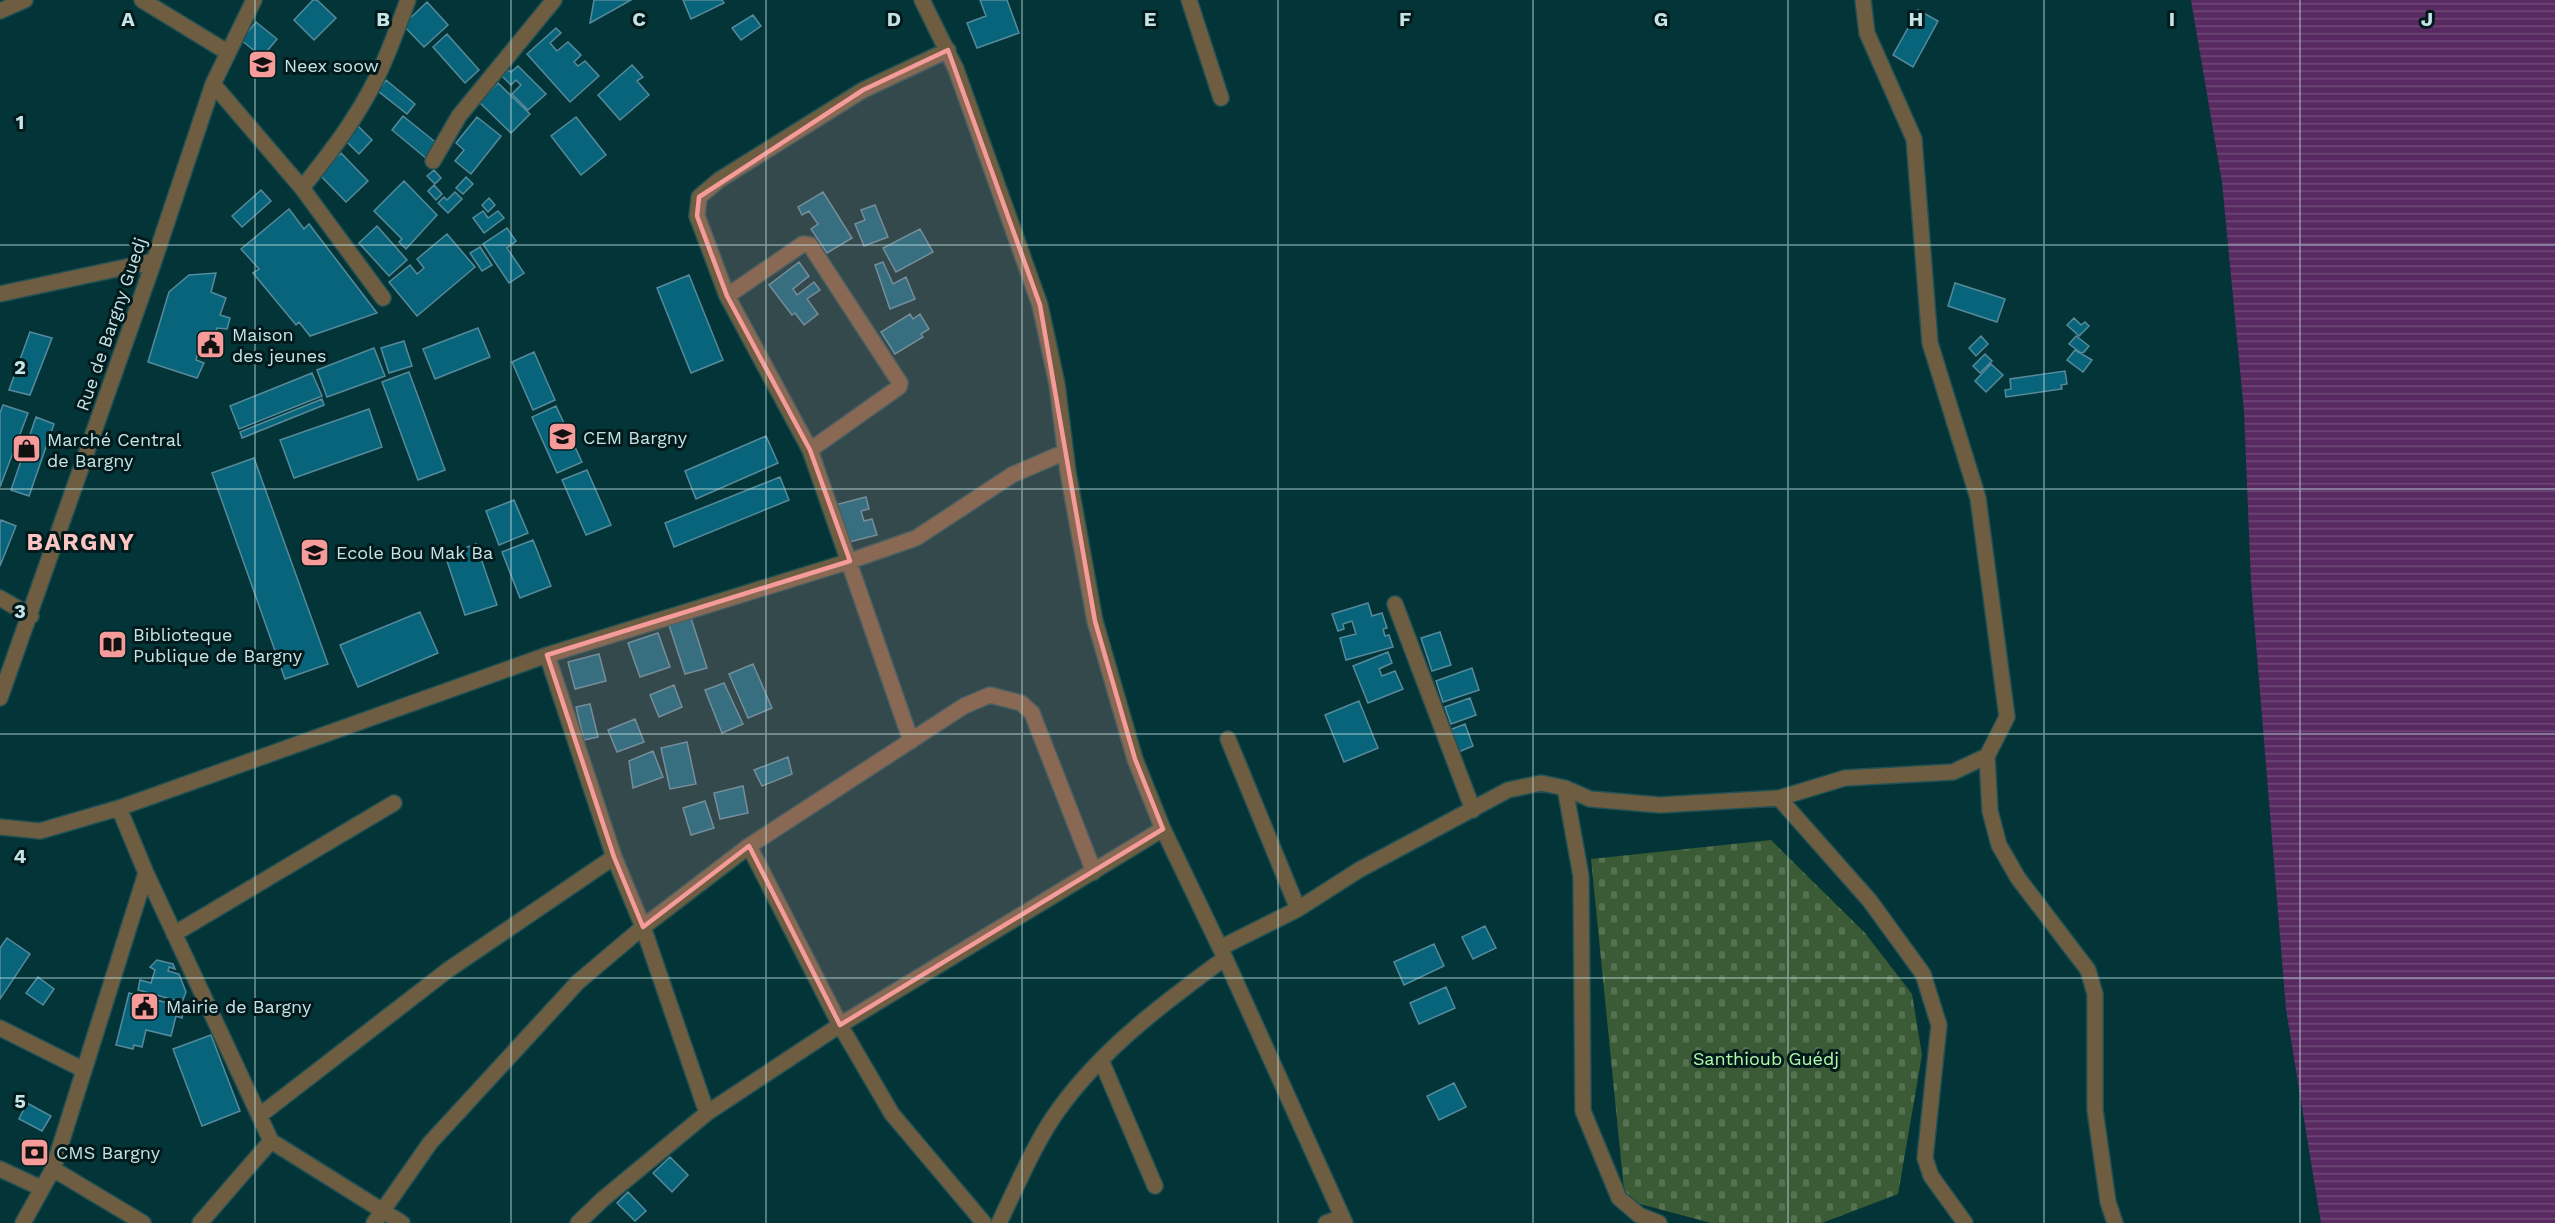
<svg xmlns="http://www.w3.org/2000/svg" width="2555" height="1223" viewBox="0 0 2555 1223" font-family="'Work Sans',sans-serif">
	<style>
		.cemetery { fill: url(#cemetery-stones) }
		.water { fill: url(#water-rules) }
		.building { fill: #08647b; stroke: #568a9b; stroke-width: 1.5 }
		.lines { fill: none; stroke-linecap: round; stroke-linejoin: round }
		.street-casing { stroke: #225154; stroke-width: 18 }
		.street { stroke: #6e5d41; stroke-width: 15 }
		.marked { fill: #f59b99; fill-opacity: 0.2; stroke: #f59b99; stroke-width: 4.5; stroke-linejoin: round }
		.grid { fill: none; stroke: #c6e3e5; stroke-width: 1.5; stroke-opacity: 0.55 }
		.labels { text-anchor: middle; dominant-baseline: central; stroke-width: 6; stroke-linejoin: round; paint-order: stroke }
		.poi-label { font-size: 18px; fill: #c6e3e5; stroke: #021a1c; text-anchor: start }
		.street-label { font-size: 18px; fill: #c6e3e5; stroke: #021a1c }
		.park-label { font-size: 18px; fill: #b1fba6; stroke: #021a1c }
		.district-label { font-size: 24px; font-weight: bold; letter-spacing: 1.5px; fill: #fac5c3; stroke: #021a1c }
		.grid-label { font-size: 20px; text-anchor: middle; font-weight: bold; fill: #c6e3e5; stroke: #021a1c; stroke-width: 6; stroke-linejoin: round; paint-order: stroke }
	</style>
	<defs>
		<pattern id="cemetery-stones" width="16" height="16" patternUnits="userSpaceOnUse" patternTransform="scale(1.5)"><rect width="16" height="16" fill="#3b5a36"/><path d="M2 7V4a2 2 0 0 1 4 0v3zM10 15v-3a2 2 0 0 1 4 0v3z" fill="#567253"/></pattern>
		<pattern id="water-rules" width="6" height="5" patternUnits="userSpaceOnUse" patternTransform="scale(1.5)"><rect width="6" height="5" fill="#582a61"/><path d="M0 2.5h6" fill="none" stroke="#6e4978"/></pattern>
	</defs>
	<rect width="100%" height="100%" fill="#033538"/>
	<path class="cemetery" d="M1771,840L1865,933L1912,994L1922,1055L1898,1194L1822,1223H1711L1625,1200L1591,859Z"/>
	<path class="water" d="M2191,0H2555V1223H2321L2286,1009L2251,582L2244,411L2222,182Z"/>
	<path class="building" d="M313,0H317L336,18L314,40L294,20Z
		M594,0H631L590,23Z
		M683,0H722L724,3L691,19Z
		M980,0H1007L1019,33L977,48L967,23L986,16Z
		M427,2L448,25L424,47L403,25Z
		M1918,10L1938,21L1913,67L1893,55Z
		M753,15L761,26L741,40L732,28Z
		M256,22L277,39L262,57L241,40Z
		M556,28L561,33L550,43L557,51L568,42L581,55L574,62L578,66L585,61L599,76L570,102L527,54Z
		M447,34L479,70L465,83L433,47Z
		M632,65L643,77L637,81L649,95L620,120L598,95Z
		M518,66L546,94L528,110L512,94L521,85L516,80L511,85L502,76L508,70L511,72Z
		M386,80L415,104L407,114L378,91Z
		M498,83L530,114L511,133L479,102Z
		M403,116L439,145L427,159L392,130Z
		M477,117L501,136L471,174L455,161L464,150L456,143Z
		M576,117L606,155L581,175L551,136Z
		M358,126L372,140L359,154L344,139Z
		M341,153L368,181L346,202L319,174Z
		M434,170L441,178L435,184L427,176Z
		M466,177L473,184L463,194L456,188Z
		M404,181L437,215L406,249L399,242L402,239L374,211Z
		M434,185L442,194L436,200L428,191Z
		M261,190L271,201L242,227L232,216Z
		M455,192L462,199L448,213L438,203L444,197L447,200Z
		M823,192L852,238L827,253L811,229L818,224L809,211L802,215L798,207Z
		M489,198L495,205L488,212L482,205Z
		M875,205L888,237L864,246L855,224L865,220L861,210Z
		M289,209L304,229L309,224L377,313L310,336L299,322L296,325L253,273L259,269L241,249Z
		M483,211L488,218L498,211L504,218L484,233L473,218Z
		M377,226L407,260L389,276L359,243Z
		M507,228L516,241L507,248L524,273L509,283L483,244Z
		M920,229L933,252L896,272L883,248Z
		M447,234L475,267L417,316L389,282L410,265L417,274L424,268L417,259Z
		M480,247L492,265L482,271L470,253Z
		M799,262L809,276L793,289L797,295L814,282L820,290L807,299L818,314L804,325L795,313L792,315L769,285Z
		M883,262L893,284L906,277L915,299L890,309L875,265Z
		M216,273L211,292L226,298L220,315L230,318L227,329L217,328L209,355L198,352L196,360L204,363L197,378L148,362L169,292L189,275Z
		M689,275L723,360L691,373L657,288Z
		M1955,283L2005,299L1997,322L1948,306Z
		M910,314L913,319L920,314L929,329L921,334L923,337L895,354L881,332Z
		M2074,318L2081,325L2085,322L2089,326L2079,336L2067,325Z
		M478,328L490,357L435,379L423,349Z
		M30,332L52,338L30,395L9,390Z
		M1981,336L1988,344L1976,356L1969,348Z
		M2076,336L2089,346L2084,352L2081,353L2069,344Z
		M404,341L412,366L389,373L381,348Z
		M374,348L385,376L327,397L317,370Z
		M2075,350L2092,360L2083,372L2067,360Z
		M534,352L555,400L533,410L512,362Z
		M1985,354L1992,361L1980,373L1973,366Z
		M1991,364L2003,375L1986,392L1975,381Z
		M2065,371L2067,384L2061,385L2062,389L2006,397L2005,390L2011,389L2010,379Z
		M409,372L445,470L418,480L382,382Z
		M312,373L322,396L239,429L230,406Z
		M322,399L324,405L242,438L240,432Z
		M3,405L28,413L0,487V413Z
		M556,406L582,462L557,473L532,417Z
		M369,409L382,447L294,478L280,440Z
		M36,417L54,424L29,496L11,490Z
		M766,436L778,463L696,499L685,471Z
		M254,458L328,664L285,679L212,473Z
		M587,470L611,525L586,535L562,480Z
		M780,477L789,500L674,547L665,523Z
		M866,497L869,509L861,511L864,521L872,519L877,535L845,543L835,505Z
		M514,500L528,533L499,545L486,511Z
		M1,520L16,526L0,566V523Z
		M533,540L551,586L520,598L502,552Z
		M476,544L497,605L465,615L445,555Z
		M1368,603L1372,616L1382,613L1387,628L1383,629L1385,636L1389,635L1393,647L1346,660L1340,638L1356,634L1352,621L1343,624L1344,629L1338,631L1332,614Z
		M420,612L438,653L358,687L340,645Z
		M691,618L707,668L685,674L669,625Z
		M1440,632L1451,665L1432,671L1421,638Z
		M658,633L670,667L640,677L628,643Z
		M1388,652L1392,663L1379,669L1382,676L1395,671L1403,689L1368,703L1353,666Z
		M599,654L606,681L575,689L568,662Z
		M753,664L772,708L748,718L729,674Z
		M1472,668L1479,690L1443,702L1436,681Z
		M724,683L743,724L722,733L705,690Z
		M674,685L682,707L659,717L650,695Z
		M1470,698L1476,715L1451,724L1445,707Z
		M1359,701L1378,748L1344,762L1325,715Z
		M590,704L598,737L584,740L576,707Z
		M635,719L644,742L617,752L608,730Z
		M1465,724L1473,746L1446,757L1437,735Z
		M687,742L696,784L670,789L661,748Z
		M653,751L663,777L633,788L629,761Z
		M788,757L792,774L762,786L754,770Z
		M743,786L748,813L720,819L714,793Z
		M705,801L714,828L691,835L683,808Z
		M1485,926L1496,948L1473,959L1462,937Z
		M7,938L30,954L0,999V948Z
		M1434,944L1444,966L1404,985L1394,962Z
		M157,960L173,964L175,969L169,967L168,971L179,974L186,992L182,1002L138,990L140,980L151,983L155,970L150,967Z
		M38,977L54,989L43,1005L26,993Z
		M1446,987L1455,1008L1419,1024L1410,1003Z
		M129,993L184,1007L182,1018L176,1016L171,1036L146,1030L142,1047L134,1045L133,1049L116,1045Z
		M211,1035L240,1111L202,1126L173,1049Z
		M1454,1083L1466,1107L1439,1120L1427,1096Z
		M27,1103L51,1116L42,1131L19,1119Z
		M670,1157L688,1175L672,1192L653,1173Z
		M628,1192L646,1211L635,1221L617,1203Z"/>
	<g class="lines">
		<defs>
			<path id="street" d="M142,0L227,52
				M922,0L956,69L1040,305L1057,384L1068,472L1095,621L1135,759L1163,829L1225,958L1345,1223
				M1189,0L1221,98
				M0,11L25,0
				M213,84L302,188L383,298
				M433,161L459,116L554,0
				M302,188C331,152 357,118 377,77C389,53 398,26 408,0
				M0,294L154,261
				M727,296L803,244L810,245L900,383L899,387L810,450
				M0,598L31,616
				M1395,604L1473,810
				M547,655L614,857L643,927L707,1113
				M0,698L154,261L213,84L254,0
				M1228,739L1298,909
				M911,741L810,450L727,296L697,216L699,197L719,180L863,90L948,50
				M1987,756L1990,811L1999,845L2018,878L2088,970L2095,994V1110L2108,1202L2115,1223
				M1565,788L1581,876L1583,1111L1619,1198L1639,1215L1659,1223
				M1779,798L1870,901L1923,974L1939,1025L1925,1158L1931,1176L1965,1223
				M119,808L146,873L271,1141L402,1223
				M0,827L40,831L119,808L547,655L850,561L916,538L1012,475L1065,452
				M749,846L840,1025L892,1114L984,1223
				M174,934L394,803
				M1220,948L1298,909L1359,870L1508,790L1541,783L1565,788L1590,799L1660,805L1779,798L1845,778L1953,772L1987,756L2007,717L1978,498L1930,343L1914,139L1867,33L1863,0
				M0,1028L84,1070
				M1101,1060L1155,1186
				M259,1116L448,970L614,857
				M0,1169L41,1188
				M53,1169L143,1223
				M23,1223L53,1169L146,873
				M200,1223L271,1141
				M374,1223L430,1143L578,982L643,927L749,846L964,706L990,695L1021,703L1032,713L1094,872
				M578,1223L603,1199L707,1113L840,1025L1163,829
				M999,1223C1017,1186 1035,1142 1059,1109C1103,1048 1165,1002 1225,958
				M1326,1223L1342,1217"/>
		</defs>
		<use href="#street" class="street-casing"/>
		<use href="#street" class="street"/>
	</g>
	<path class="marked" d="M948,50L1040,305L1095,621L1135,759L1163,829L840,1025L749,846L643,927L614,857L547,655L850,561L810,450L727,296L697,216L699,197L863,90Z"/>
	<path class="grid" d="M255,0V1223M511,0V1223M766,0V1223M1022,0V1223M1278,0V1223M1533,0V1223M1788,0V1223M2044,0V1223M2300,0V1223M0,245H2555M0,489H2555M0,734H2555M0,978H2555"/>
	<defs>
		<symbol id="school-square" viewBox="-11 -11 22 22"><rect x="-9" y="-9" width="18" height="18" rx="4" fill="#f59b99" stroke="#021a1c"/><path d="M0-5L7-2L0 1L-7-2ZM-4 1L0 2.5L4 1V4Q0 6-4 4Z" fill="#111"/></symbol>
		<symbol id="civic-square" viewBox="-11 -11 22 22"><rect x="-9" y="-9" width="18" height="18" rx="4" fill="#f59b99" stroke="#021a1c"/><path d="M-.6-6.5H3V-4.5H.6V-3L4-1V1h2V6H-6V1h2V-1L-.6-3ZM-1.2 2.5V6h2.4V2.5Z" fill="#111"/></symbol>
		<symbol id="shop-square" viewBox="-11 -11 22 22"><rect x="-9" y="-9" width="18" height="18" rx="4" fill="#f59b99" stroke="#021a1c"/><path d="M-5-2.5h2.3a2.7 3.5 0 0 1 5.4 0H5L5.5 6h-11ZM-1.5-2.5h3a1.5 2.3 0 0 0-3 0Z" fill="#111"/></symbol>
		<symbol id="library-square" viewBox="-11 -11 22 22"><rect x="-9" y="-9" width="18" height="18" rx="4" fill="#f59b99" stroke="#021a1c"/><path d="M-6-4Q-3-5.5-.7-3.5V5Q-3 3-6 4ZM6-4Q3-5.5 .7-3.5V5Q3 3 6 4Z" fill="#111"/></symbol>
		<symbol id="bank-square" viewBox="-11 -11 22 22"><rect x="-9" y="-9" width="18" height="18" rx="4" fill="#f59b99" stroke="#021a1c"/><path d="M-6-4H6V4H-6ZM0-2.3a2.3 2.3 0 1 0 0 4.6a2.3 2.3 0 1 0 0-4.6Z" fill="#111"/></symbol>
	</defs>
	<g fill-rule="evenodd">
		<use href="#school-square" x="246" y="48" width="33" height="33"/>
		<use href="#civic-square" x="194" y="328" width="33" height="33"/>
		<use href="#school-square" x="546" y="420" width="33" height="33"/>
		<use href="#shop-square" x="10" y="432" width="33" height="33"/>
		<use href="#school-square" x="298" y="536" width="33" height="33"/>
		<use href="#library-square" x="96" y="628" width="33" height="33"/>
		<use href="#civic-square" x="128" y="990" width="33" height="33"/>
		<use href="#bank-square" x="18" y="1136" width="33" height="33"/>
	</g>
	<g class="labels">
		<g class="poi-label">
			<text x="284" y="65">Neex soow</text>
			<text x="232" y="334">Maison<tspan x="232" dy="21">des jeunes</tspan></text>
			<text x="583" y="437">CEM Bargny</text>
			<text x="47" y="439">Marché Central<tspan x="47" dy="21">de Bargny</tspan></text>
			<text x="336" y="552">Ecole Bou Mak Ba</text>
			<text x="133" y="634">Biblioteque<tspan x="133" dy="21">Publique de Bargny</tspan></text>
			<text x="166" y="1006">Mairie de Bargny</text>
			<text x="56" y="1152">CMS Bargny</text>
		</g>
		<g class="street-label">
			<text transform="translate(111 324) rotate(-71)">Rue de Bargny Guedj</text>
		</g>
		<g class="park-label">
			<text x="1766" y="1058">Santhioub Guédj</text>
		</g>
		<g class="district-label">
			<text x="81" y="542">BARGNY</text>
		</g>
	</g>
	<g class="grid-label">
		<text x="128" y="26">A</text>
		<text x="383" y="26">B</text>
		<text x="639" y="26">C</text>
		<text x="894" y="26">D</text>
		<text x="1150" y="26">E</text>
		<text x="1405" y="26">F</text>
		<text x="1661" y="26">G</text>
		<text x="1916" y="26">H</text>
		<text x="2172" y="26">I</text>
		<text x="2427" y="26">J</text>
		<text x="20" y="129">1</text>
		<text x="20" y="374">2</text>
		<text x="20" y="618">3</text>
		<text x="20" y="863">4</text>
		<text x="20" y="1108">5</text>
	</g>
</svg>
